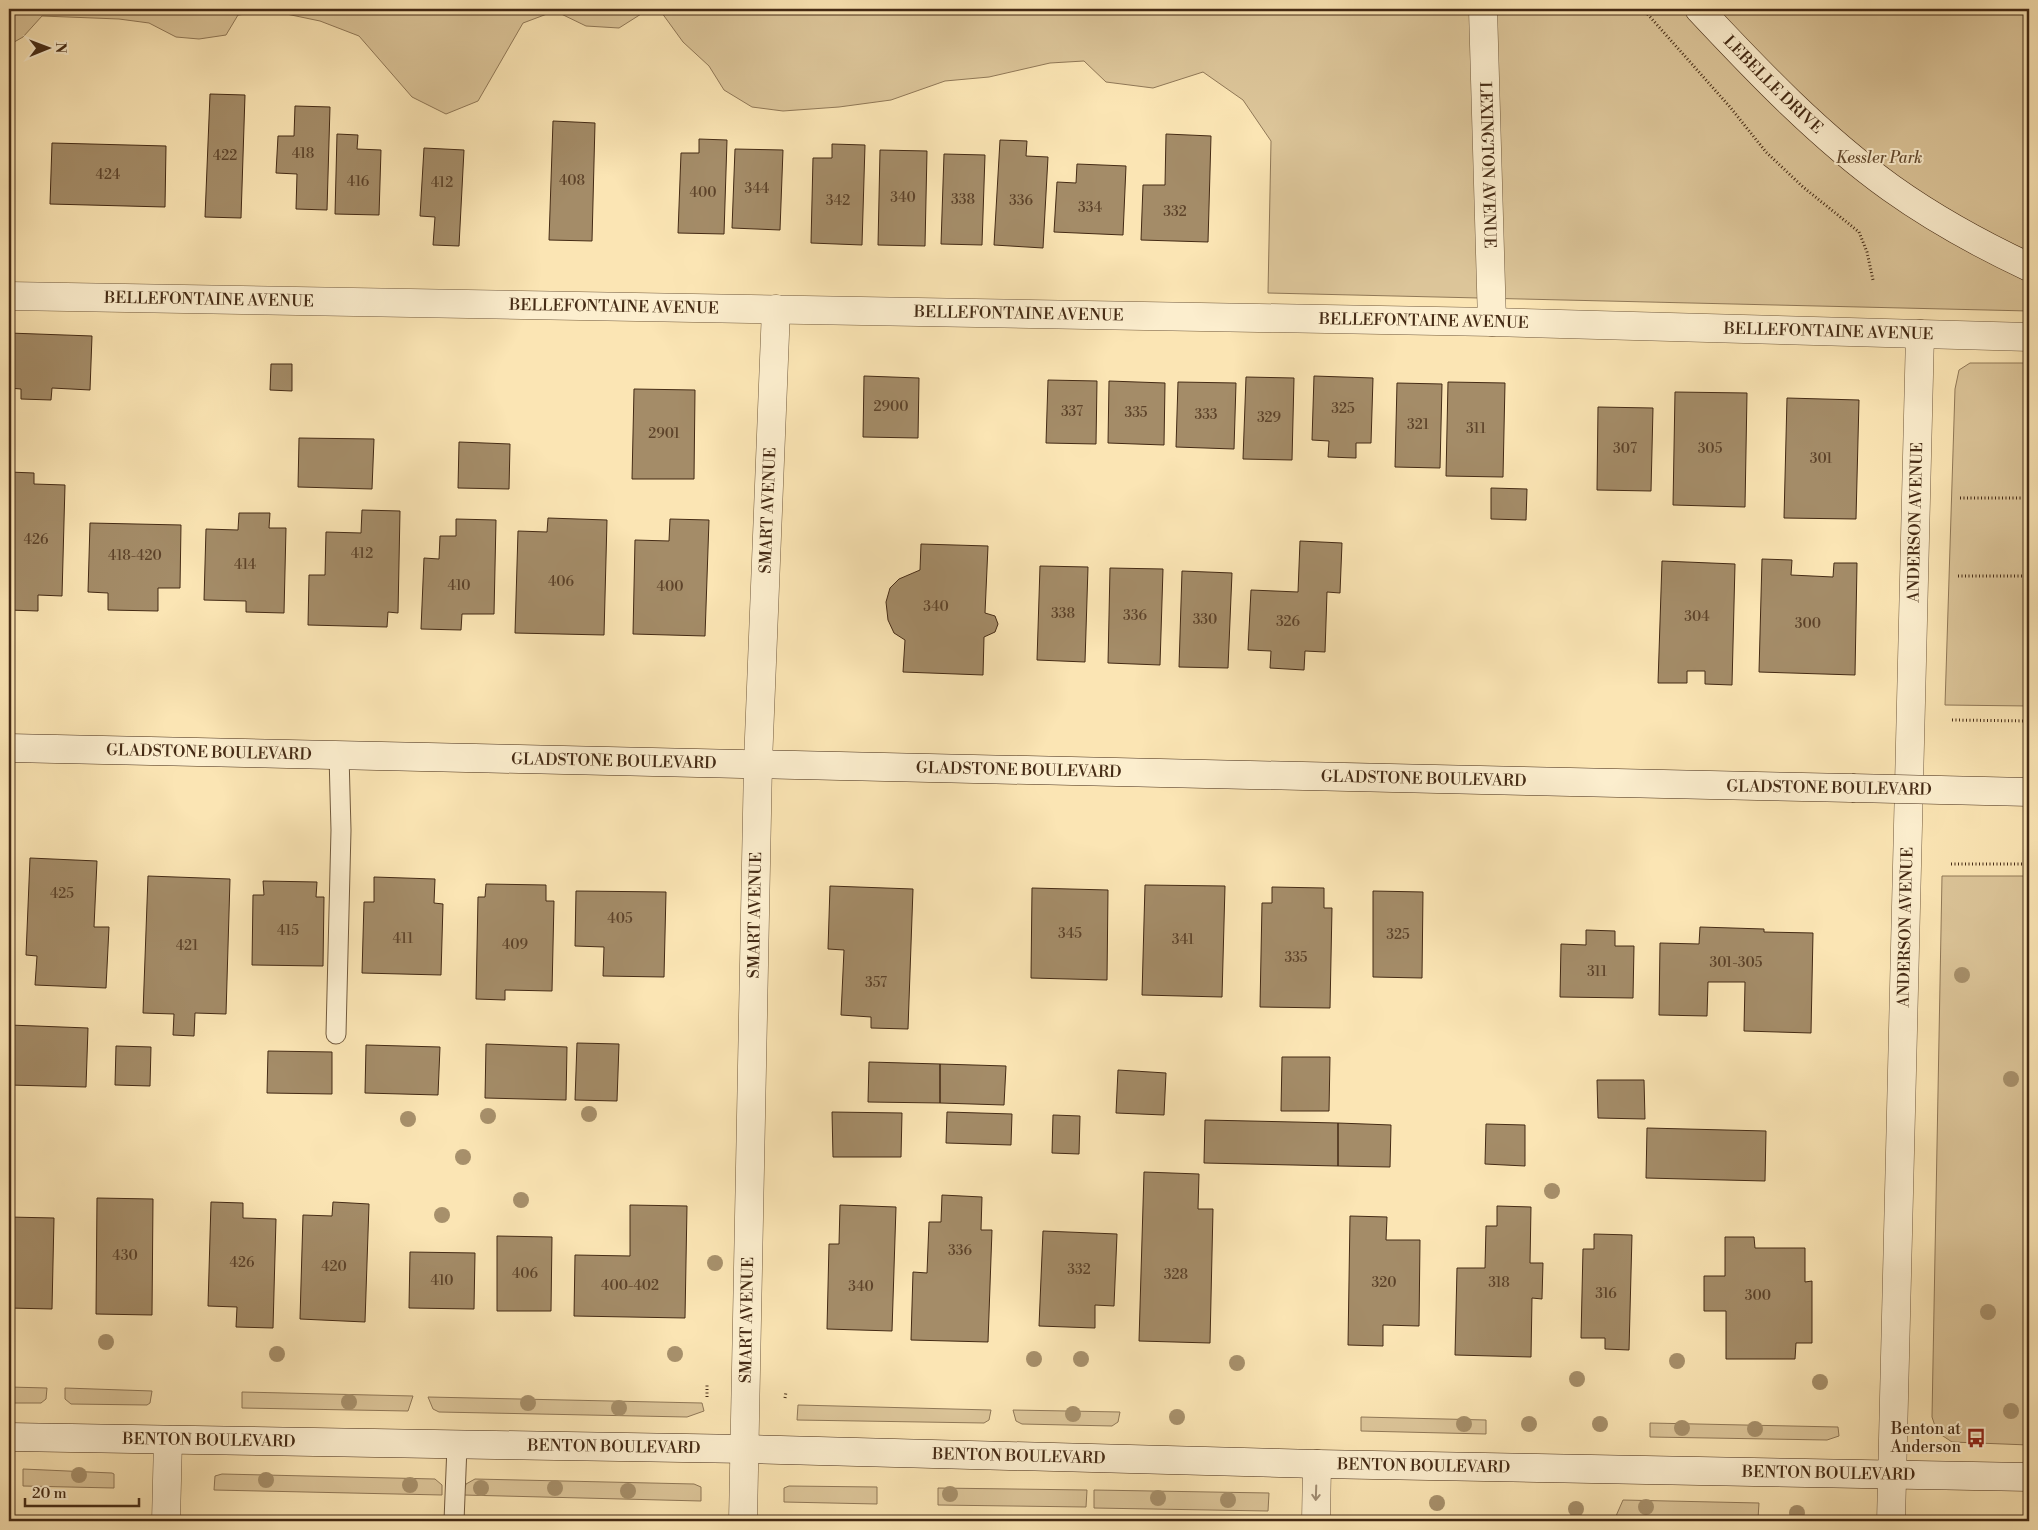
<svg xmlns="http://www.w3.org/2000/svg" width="2038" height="1530" viewBox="0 0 2038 1530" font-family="'Libre Bodoni',serif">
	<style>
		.green { fill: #dcc599; stroke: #907857 }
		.building { fill: #a48c68; stroke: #452b15 }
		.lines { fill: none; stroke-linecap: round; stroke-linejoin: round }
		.lane-casing { stroke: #725a3d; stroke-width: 21 }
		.street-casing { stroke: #725a3d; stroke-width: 29 }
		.secondary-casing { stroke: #452b15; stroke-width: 29 }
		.path { stroke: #452b15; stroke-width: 3; stroke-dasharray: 1 2.5; stroke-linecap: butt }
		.lane { stroke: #fceece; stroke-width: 19 }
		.street { stroke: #fceece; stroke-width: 28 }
		.secondary { stroke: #fceece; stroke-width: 28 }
		.secondary-bridge-casing { stroke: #452b15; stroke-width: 29; stroke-linecap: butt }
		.secondary-bridge { stroke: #fceece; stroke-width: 28 }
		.tree { fill: #a7906b }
		.oneway { stroke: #a08c72 }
		.labels { text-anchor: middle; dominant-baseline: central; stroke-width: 4; stroke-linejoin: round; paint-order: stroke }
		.number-label { font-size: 14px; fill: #5d432a }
		.street-label { font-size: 16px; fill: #452b15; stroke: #fceece }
		.park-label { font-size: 16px; font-style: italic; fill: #634a2f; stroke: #fceece }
		.poi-label { font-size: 16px; fill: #452b15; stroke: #fceece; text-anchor: end }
	</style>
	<rect width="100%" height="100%" fill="#fbe5b4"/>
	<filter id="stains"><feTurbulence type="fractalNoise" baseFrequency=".004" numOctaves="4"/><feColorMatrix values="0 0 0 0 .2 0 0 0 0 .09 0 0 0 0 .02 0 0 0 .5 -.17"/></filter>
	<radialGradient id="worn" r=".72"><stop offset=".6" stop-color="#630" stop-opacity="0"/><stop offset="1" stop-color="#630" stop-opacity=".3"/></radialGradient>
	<path class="green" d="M9,9H649L619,28L586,26L555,11L523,23L478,101L446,114L412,97L359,36L320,21L272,11L238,15L226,35L199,39L176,37L149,23L119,19L42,16L23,37L9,45Z
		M659,9H2029V311L1268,293L1271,141L1243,100L1203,72L1153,88L1106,82L1084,61L1050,63L989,77L945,81L891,100L839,107L783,111L752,107L724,90L709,66L683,42Z
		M1970,363H2029V706L1945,705L1955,389L1959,370Z
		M1942,876H2029V1445L1952,1442L1937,1432L1932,1417Z
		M9,1387L47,1388L46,1399L41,1403H9Z
		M65,1388L152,1391L150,1403L147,1405L71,1404L65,1399Z
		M242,1392L413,1396L408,1411L242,1408Z
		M428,1397L702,1403L704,1411L687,1417L439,1412L433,1409Z
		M798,1405L991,1410L989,1420L984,1423L797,1420Z
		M1013,1410L1120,1412L1118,1422L1112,1426L1022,1424L1016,1421Z
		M1361,1417L1486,1420V1434L1361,1431Z
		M1650,1423L1838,1427L1839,1436L1827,1440L1650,1437Z
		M23,1469L112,1473L114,1474V1488L23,1486Z
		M222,1474L435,1479L442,1485V1495L214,1490L215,1476Z
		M475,1479L694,1484L701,1487V1501L463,1495L466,1484Z
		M789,1486L877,1487V1504L784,1502V1488Z
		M938,1488L1087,1490L1086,1507L938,1505Z
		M1094,1490L1269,1493L1268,1511L1094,1508Z
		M1623,1500L1759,1503L1758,1519L1616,1516Z"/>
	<path class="building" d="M210,94L245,95L241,218L205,217Z
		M295,106L330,107L327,210L296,209L297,174L276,173L278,136H294Z
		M553,121L595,123L592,241L549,240Z
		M337,134L358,135L357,149L381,150L379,215L335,214Z
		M1166,134L1211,136L1208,242L1141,240L1143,185H1165Z
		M699,139L727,140L724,234L678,233L681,153H699Z
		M1000,140L1027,141L1026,156L1048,157L1043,248L994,245Z
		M52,143L166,146L165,207L50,204Z
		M832,144L865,145L862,245L811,243L813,158H832Z
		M424,148L464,150L459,246L433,245L435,217L420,216Z
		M735,149L783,150L780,230L732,228Z
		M880,150L927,151L925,246L878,245Z
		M944,154L985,155L982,245L941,244Z
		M1077,164L1126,166L1123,235L1054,232L1057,182L1076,183Z
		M9,333L92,336L90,390L52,388L51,400L21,399V389L9,388Z
		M271,364H292V391L270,390Z
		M864,376L919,378L918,438L863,437Z
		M1314,376L1373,378L1371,443H1356V458L1328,457L1329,441L1312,440Z
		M1246,377L1294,378L1292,460L1243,459Z
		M1048,380L1097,381L1096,444L1046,443Z
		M1109,381L1165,383L1164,445L1108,443Z
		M1178,382L1236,383L1234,449L1176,447Z
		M1448,382L1505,383L1503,477L1446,476Z
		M1397,383L1442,384L1440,468L1395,467Z
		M634,389L695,390L694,479H632Z
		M1675,392L1747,393L1745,507L1673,505Z
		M1787,398L1859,400L1856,519L1784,518Z
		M1598,407L1653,408L1651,491L1597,490Z
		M299,438L374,439L372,489L298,487Z
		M459,442L510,444L509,489L458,488Z
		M9,472L34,473V484L65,485L62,596L38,595V611L9,610Z
		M1491,488L1527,489L1526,520L1491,519Z
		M362,510L400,511L398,613L388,612L387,627L308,625L309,575H325L326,532L361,533Z
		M239,513H270L269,528H286L284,613L246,612V601L204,600L206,529L238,530Z
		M548,518L607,520L604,635L515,633L518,531L547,532Z
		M456,519L496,520L494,614H462L461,630L421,629L424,558L439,559L440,536H456Z
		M670,519L709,520L705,636L633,634L635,540L669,541Z
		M90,523L181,525L180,588H158V611L108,610V593L88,592Z
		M1300,541L1342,543L1340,593L1327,592L1325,652L1305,651L1304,670L1270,668L1271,651L1248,650L1251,590L1298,592Z
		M921,544L988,546L985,613L995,616L998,624L995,632L984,637L983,675L903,672L905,640L894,633L888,620L886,602L890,588L899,579L920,570Z
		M1762,559L1792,560L1791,575L1833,577L1834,563H1857L1855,675L1759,672Z
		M1662,561L1735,564L1732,685L1705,684V671H1687V683H1658Z
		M1040,566L1088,567L1085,662L1037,660Z
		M1110,568L1163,569L1160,665L1108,663Z
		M1182,571L1232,573L1228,668L1179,667Z
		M30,858L97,861L94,927H109L106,988L35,985L37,956L26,955Z
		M148,876L230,879L226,1014L195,1013L194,1036L173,1035L174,1014L143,1013Z
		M374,877L435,879L434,903L443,904L441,975L362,973L364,902H374Z
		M263,881L317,882L316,897H324L323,966L252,965L253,895H264Z
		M486,884L546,885V901H554L552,991L505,990V1000L476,999L478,897H485Z
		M1145,885L1225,886L1222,997L1142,995Z
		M830,886L913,889L908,1029L871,1028V1017L841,1015L844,950L828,949Z
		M1272,887L1324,888V908H1332L1330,1008L1260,1007L1262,903H1272Z
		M1032,888L1108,890L1107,980L1031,978Z
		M576,891L666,892L664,977L603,976L604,947L575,946Z
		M1373,891L1423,892L1422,978L1373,977Z
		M1700,927L1764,929V932L1813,933L1811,1033L1744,1031L1745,982H1708L1707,1016L1659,1015L1660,943L1699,944Z
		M1586,930L1615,931V946H1634L1633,998L1560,997L1561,944L1586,945Z
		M9,1025L88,1028L86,1087L9,1085Z
		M577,1043L619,1044L617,1101L575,1100Z
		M486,1044L567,1047L566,1100L485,1098Z
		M366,1045L440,1047L438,1095L365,1093Z
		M116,1046L151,1047L150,1086L115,1085Z
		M268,1051L332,1052V1094L267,1093Z
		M1282,1057H1330L1329,1111H1281Z
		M869,1062L940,1064V1103L868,1102Z
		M940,1064L1006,1066L1004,1105L940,1103Z
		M1118,1070L1166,1073L1164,1115L1116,1113Z
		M1597,1080H1644L1645,1119L1598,1118Z
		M832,1112L902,1113L901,1157H833Z
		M947,1112L1012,1114L1011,1145L946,1143Z
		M1053,1115L1080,1116L1079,1154L1052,1153Z
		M1205,1120L1338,1123V1166L1204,1163Z
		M1338,1123L1391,1125L1390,1167L1338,1166Z
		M1486,1124L1525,1125V1166L1485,1164Z
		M1647,1128L1766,1131L1765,1181L1646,1178Z
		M1144,1172L1199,1174L1198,1209H1213L1210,1343L1139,1341Z
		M942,1195L982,1197L981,1230H992L988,1342L911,1340L913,1272L927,1273L929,1222H941Z
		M97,1198L153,1199L152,1315L96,1314Z
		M211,1202L243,1203V1218L276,1219L273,1328L236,1327L237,1307L208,1306Z
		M333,1202L369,1204L365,1322L300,1319L303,1215L332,1216Z
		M630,1205L687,1206L685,1318L574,1316L575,1255L630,1256Z
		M840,1205L896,1207L892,1331L827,1329L829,1244H839Z
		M1497,1206L1531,1207L1530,1263H1543L1542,1299L1532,1298L1531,1357L1455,1355L1457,1268H1485L1486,1226H1497Z
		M1350,1216L1387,1217L1386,1240H1420L1419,1326L1383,1325V1346L1348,1345Z
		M9,1217L54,1218L52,1309L9,1308Z
		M1043,1231L1117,1234L1114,1306L1095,1305V1328L1039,1326Z
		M1594,1234L1632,1235L1629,1350L1605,1349V1338H1581L1583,1249H1594Z
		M497,1236L552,1237L551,1311H497Z
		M1725,1237H1754L1755,1248H1805V1282L1812,1281V1343H1796L1795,1359H1726V1311H1704V1276H1725Z
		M410,1252L475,1253L474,1309L409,1308Z"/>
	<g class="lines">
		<defs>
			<path id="lane" d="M336,1034L341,830L339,755
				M454,1521L457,1446"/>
			<g id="street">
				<path id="s1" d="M1483,9L1492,322"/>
				<path id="s2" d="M9,296L1492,322L2029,337"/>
				<path d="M166,1521L168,1440"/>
				<path id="s3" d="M743,1521L758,763L776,309"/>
				<path d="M1316,1521L1317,1464"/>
				<path id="s4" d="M1891,1521L1920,334"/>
			</g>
			<g id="secondary">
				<path id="s5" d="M1699,9C1758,72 1820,137 1891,188C1933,218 1982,245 2029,267"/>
				<path id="s6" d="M9,748L1852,788"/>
				<path id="s7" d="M9,1437L746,1449L1317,1464L2029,1477"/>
			</g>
		</defs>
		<use href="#lane" class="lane-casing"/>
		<use href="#street" class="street-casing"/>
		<use href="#secondary" class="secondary-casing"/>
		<path class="path" d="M1643,9L1730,107L1766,152L1803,187L1859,232L1867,252L1873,280
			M1960,498H2029
			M1958,576H2029
			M1952,720L2029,721
			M1951,864H2029
			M707,1397V1383
			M785,1398L786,1392
			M2029,1427V1424"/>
		<use href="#lane" class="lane"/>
		<use href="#street" class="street"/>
		<use href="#secondary" class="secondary"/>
		<defs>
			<path id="secondary-bridge" d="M1852,788L2029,792"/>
		</defs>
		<use href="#secondary-bridge" class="secondary-bridge-casing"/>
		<use href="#secondary-bridge" class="secondary-bridge"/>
	</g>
	<g class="tree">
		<circle cx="1962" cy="975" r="8"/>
		<circle cx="2011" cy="1079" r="8"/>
		<circle cx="589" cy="1114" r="8"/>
		<circle cx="488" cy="1116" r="8"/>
		<circle cx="408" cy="1119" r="8"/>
		<circle cx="463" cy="1157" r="8"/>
		<circle cx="1552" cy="1191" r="8"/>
		<circle cx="521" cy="1200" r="8"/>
		<circle cx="442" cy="1215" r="8"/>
		<circle cx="715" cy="1263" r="8"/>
		<circle cx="1988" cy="1312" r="8"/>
		<circle cx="106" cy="1342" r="8"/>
		<circle cx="277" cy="1354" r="8"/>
		<circle cx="675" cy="1354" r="8"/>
		<circle cx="1034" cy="1359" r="8"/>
		<circle cx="1081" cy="1359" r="8"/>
		<circle cx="1677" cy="1361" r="8"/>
		<circle cx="1237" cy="1363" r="8"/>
		<circle cx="1577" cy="1379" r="8"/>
		<circle cx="1820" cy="1382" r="8"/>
		<circle cx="349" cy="1402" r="8"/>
		<circle cx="528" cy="1403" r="8"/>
		<circle cx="619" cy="1408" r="8"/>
		<circle cx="2011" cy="1411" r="8"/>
		<circle cx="1073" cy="1414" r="8"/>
		<circle cx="1177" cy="1417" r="8"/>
		<circle cx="1464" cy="1424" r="8"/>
		<circle cx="1529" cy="1424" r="8"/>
		<circle cx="1600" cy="1424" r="8"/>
		<circle cx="1682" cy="1428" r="8"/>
		<circle cx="1755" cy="1429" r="8"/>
		<circle cx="79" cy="1475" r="8"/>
		<circle cx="266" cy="1480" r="8"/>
		<circle cx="410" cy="1485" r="8"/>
		<circle cx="481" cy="1488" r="8"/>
		<circle cx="555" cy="1488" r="8"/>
		<circle cx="628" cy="1491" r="8"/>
		<circle cx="950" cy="1494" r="8"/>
		<circle cx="1158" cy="1498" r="8"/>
		<circle cx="1228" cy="1500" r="8"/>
		<circle cx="1437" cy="1503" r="8"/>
		<circle cx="1646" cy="1507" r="8"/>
		<circle cx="1576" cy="1509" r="8"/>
		<circle cx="1797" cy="1513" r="8"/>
	</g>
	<defs><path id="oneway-shaft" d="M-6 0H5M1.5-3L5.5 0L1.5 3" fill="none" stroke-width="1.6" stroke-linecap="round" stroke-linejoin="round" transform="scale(1.25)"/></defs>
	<use class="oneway" href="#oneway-shaft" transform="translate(1316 1493) rotate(92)"/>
	<defs>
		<symbol id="bus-bare" viewBox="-9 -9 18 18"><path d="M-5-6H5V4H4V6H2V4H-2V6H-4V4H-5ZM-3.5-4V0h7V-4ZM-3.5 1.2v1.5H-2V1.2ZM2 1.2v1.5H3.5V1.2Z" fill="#8f2418" stroke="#fceece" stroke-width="2.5" paint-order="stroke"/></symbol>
	</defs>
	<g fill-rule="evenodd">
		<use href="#bus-bare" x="1962" y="1424" width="28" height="28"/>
	</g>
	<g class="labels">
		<g class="number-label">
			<text x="303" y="154">418</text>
			<text x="225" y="156">422</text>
			<text x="108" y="175">424</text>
			<text x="572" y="181">408</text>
			<text x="358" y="182">416</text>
			<text x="442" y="183">412</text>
			<text x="757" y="189">344</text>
			<text x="703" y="193">400</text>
			<text x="903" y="198">340</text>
			<text x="963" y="200">338</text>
			<text x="838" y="201">342</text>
			<text x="1021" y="201">336</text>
			<text x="1090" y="208">334</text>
			<text x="1175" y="212">332</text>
			<text x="891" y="407">2900</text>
			<text x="1343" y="409">325</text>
			<text x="1072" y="412">337</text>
			<text x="1136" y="413">335</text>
			<text x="1206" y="415">333</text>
			<text x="1269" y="418">329</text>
			<text x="1418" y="425">321</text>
			<text x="1476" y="429">311</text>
			<text x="664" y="434">2901</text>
			<text x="1625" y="449">307</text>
			<text x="1710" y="449">305</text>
			<text x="1821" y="459">301</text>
			<text x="36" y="540">426</text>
			<text x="362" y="554">412</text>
			<text x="135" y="556">418-420</text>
			<text x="245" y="565">414</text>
			<text x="561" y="582">406</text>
			<text x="459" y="586">410</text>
			<text x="670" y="587">400</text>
			<text x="936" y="607">340</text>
			<text x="1063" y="614">338</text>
			<text x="1135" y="616">336</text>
			<text x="1697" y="617">304</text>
			<text x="1205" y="620">330</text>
			<text x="1288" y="622">326</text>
			<text x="1808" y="624">300</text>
			<text x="62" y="894">425</text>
			<text x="620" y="919">405</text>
			<text x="288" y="931">415</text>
			<text x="1070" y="934">345</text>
			<text x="1398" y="935">325</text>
			<text x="403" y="939">411</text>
			<text x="1183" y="940">341</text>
			<text x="515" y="945">409</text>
			<text x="187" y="946">421</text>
			<text x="1296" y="958">335</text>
			<text x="1736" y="963">301-305</text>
			<text x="1597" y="972">311</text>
			<text x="876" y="983">357</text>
			<text x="960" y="1251">336</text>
			<text x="125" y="1256">430</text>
			<text x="242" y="1263">426</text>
			<text x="334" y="1267">420</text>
			<text x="1079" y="1270">332</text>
			<text x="525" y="1274">406</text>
			<text x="1176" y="1275">328</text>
			<text x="442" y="1281">410</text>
			<text x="1384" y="1283">320</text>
			<text x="1499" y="1283">318</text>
			<text x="630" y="1286">400-402</text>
			<text x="861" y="1287">340</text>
			<text x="1606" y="1294">316</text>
			<text x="1758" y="1296">300</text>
		</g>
		<g class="street-label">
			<text stroke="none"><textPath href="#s5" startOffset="106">LEBELLE DRIVE</textPath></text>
			<text stroke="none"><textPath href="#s1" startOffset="156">LEXINGTON AVENUE</textPath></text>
			<text stroke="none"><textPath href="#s2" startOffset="200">BELLEFONTAINE AVENUE</textPath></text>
			<text stroke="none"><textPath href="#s2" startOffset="605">BELLEFONTAINE AVENUE</textPath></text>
			<text stroke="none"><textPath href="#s2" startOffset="1010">BELLEFONTAINE AVENUE</textPath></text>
			<text stroke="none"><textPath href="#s2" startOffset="1415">BELLEFONTAINE AVENUE</textPath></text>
			<text stroke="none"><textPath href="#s2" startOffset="1820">BELLEFONTAINE AVENUE</textPath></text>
			<text stroke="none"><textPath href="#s3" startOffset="1011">SMART AVENUE</textPath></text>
			<text stroke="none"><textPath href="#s4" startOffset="999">ANDERSON AVENUE</textPath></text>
			<text stroke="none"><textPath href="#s6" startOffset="200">GLADSTONE BOULEVARD</textPath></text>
			<text stroke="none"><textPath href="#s6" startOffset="605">GLADSTONE BOULEVARD</textPath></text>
			<text stroke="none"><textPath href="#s6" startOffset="1010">GLADSTONE BOULEVARD</textPath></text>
			<text stroke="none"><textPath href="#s6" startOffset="1415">GLADSTONE BOULEVARD</textPath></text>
			<text transform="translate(1829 788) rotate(1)">GLADSTONE BOULEVARD</text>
			<text stroke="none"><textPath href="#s3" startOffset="606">SMART AVENUE</textPath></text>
			<text stroke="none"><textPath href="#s4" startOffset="594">ANDERSON AVENUE</textPath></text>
			<text stroke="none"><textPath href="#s3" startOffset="201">SMART AVENUE</textPath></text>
			<text stroke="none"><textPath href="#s7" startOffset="200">BENTON BOULEVARD</textPath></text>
			<text stroke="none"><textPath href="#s7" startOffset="605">BENTON BOULEVARD</textPath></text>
			<text stroke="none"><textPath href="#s7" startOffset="1010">BENTON BOULEVARD</textPath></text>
			<text stroke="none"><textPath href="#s7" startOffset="1415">BENTON BOULEVARD</textPath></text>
			<text stroke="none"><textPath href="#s7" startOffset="1820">BENTON BOULEVARD</textPath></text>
		</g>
		<g class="park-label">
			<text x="1879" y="158">Kessler Park</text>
		</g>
		<g class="poi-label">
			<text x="1961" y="1429">Benton at<tspan x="1961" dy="18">Anderson</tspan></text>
		</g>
	</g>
	<rect width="2038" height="1530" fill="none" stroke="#fbe5b4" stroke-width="30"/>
	<rect x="10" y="10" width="2018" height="1510" fill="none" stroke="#452b15" stroke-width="2.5"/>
	<rect x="15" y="15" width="2008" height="1500" fill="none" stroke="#452b15"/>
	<g transform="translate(48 48) rotate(89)" stroke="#fceece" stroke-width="4" paint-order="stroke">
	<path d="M0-4L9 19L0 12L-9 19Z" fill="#452b15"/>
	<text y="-8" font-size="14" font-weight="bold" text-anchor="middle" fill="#452b15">N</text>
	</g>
	<path d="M25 1498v8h114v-8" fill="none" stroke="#452b15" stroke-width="2.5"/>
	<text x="32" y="1498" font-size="15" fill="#452b15" stroke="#fceece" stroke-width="4" paint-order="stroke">20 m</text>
	<rect width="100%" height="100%" filter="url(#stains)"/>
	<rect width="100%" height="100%" fill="url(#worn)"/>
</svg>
